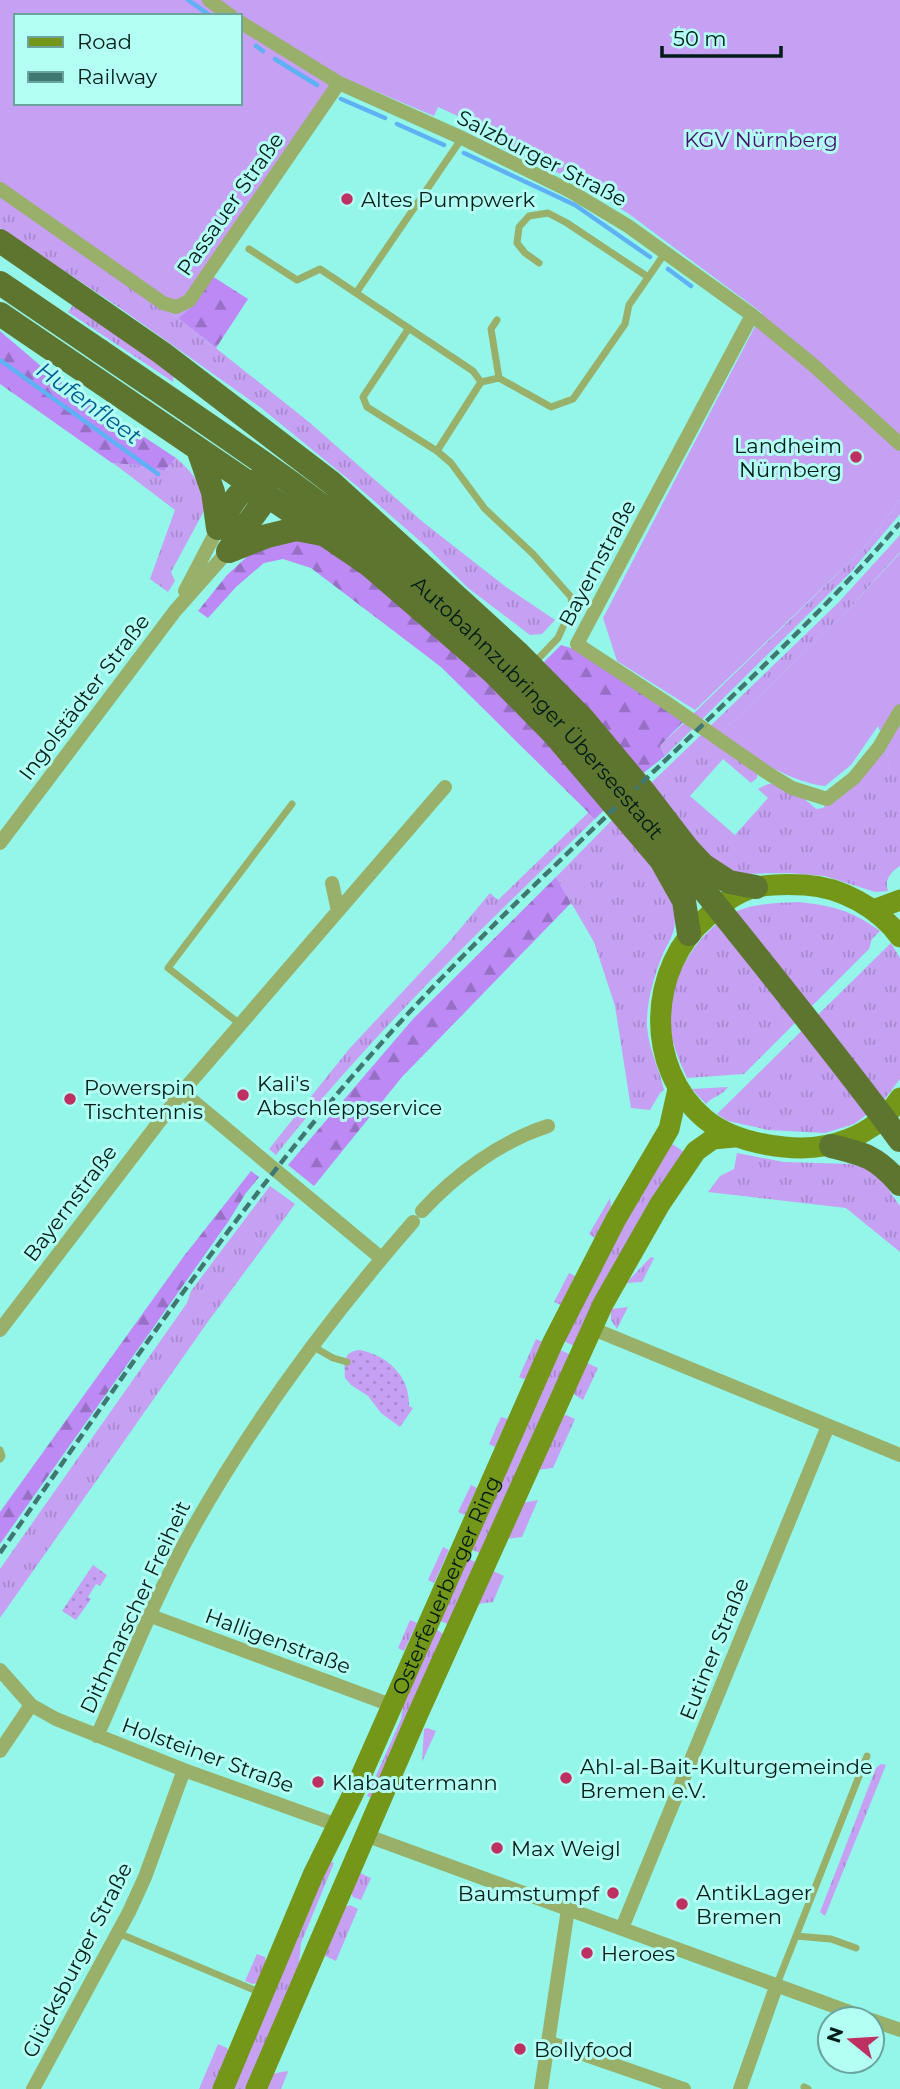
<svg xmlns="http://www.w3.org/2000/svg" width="900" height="2089" viewBox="0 0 900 2089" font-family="Montserrat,sans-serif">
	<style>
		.grass { fill: url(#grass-tufts) }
		.forest { fill: url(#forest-firs) }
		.park { fill: url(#park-dots) }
		.garden { fill: #c6a0f3; fill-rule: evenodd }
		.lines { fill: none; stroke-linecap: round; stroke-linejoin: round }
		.stream { stroke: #5db1f4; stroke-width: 4.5 }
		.service { stroke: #98b06a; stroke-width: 7 }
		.minor { stroke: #98b06a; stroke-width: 14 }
		.secondary { stroke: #759719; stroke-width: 21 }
		.trunk { stroke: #5e752f; stroke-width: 24 }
		.rail { stroke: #3e7870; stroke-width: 4.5; stroke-dasharray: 10 5; stroke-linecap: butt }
		.trunk-bridge { stroke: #5e752f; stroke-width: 24 }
		.poi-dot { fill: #be3062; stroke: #b3fff4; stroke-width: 2.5 }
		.labels { text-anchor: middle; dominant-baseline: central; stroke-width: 6; stroke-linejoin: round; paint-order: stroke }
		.park-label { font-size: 21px; fill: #460f70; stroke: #b3fff4 }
		.street-label { font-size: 21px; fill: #001c18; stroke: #b3fff4 }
		.poi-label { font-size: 21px; fill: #001c18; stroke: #b3fff4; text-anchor: start }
		.water-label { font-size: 23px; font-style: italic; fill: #005b90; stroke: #b3fff4 }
	</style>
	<defs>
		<pattern id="grass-tufts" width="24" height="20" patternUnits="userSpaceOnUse" patternTransform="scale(1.75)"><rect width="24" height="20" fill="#c6a0f3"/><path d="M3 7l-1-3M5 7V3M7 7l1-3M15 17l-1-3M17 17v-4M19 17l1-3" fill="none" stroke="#a889d0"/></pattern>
		<pattern id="forest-firs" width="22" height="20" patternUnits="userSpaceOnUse" patternTransform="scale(1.75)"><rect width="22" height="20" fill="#bd8af5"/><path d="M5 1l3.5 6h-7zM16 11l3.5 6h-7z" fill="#9770c5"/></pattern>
		<pattern id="park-dots" width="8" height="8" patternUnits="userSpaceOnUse" patternTransform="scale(1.75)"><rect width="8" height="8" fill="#c6a0f3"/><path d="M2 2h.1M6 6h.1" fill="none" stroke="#a889d0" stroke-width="1.8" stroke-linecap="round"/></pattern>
	</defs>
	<rect width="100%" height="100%" fill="#93f6e8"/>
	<path class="grass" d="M0,197L178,318L309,422L423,522L506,587L555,620L542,634L530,635L468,588L427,547L358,487L260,407L120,308L0,228Z
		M75,302L174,373L173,382L68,312Z
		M176,458C192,472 206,487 204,511L171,572L175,581L168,592L150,579L175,510L113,463L137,465L164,471Z
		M900,500V514L850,573L665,756L660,746L863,549Z
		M900,535V552L848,610L720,734L757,774V778L751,783L723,759L690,796L735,835L768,798L758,789C759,788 768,784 769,784C785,782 805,799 816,809L823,808L886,745L890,770L900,771V866C891,872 884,879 888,891L875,892L825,876L788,873L739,874L706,856L649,785L838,603Z
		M589,812L595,819C484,926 372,1033 276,1155L269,1149L350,1048L450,941L490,893L498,900Z
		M613,819C635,846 682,892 674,929C672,939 664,949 661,959C653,979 646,1005 647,1027C649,1050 659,1068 664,1090L660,1093L650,1110L631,1108L615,1006L594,942L556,877Z
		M798,902C834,906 851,910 880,931L872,939L869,949L744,1074L687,1078C678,1058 670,1039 669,1017C669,977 700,929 735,912C754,903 778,903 798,902Z
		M891,943L900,958V1079L880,1105L854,1124L825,1133L768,1130L728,1121L717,1114Z
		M728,1087C722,1096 713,1096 706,1104L692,1089Z
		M669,1142L684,1152L578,1348L560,1339Z
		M737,1153L784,1162L850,1164L865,1168L879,1176L900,1206V1252L846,1208L708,1192L720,1176L734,1169Z
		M270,1186L295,1204L207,1323L0,1618V1569L187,1303L191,1291Z
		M610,1198L611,1206L595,1238L589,1234Z
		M651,1257L654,1258L642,1282L626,1283Z
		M569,1273L575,1276L561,1305L554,1302Z
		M628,1307L617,1329L611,1320V1309Z
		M536,1339L543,1342L526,1380L519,1377Z
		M556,1348L573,1356L484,1555L466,1547Z
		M585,1362L598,1368L583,1400L575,1395L572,1389Z
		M566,1415L575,1419L553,1468L537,1470L559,1417Z
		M501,1417L508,1419L495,1447L489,1444Z
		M471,1485L477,1488L465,1515L458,1512Z
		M538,1500L522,1537L506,1539L522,1503Z
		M443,1547L449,1550L434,1583L428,1580Z
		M462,1556L480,1564L452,1626L434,1618Z
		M491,1570L504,1576L493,1602L477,1604Z
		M410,1620L417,1623L404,1651L398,1648Z
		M438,1630L444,1635L375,1799L367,1796L401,1719L404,1699L430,1632Z
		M427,1728L436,1731L422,1762L424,1729Z
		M881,1764L886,1765L825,1916L820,1912L876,1768Z
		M327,1860L334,1863L301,1943L298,1973L251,2089H229Z
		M358,1872L371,1878L361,1900L353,1897L350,1891Z
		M350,1905L358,1909L336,1961L323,1955L343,1908Z
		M257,1954L265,1957L266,1966L260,1982L253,1984L245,1981Z
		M218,2044L227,2048L229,2054L214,2089H199Z
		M287,2071L288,2072L281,2089H265L272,2074Z"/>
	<path class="forest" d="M212,276L248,299L216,348L178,318L190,308Z
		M0,331L56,379L176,458L164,471L137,465L112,463L0,384Z
		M292,537L324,545L366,574L490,683L608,806L595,819L441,667L311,568L283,559L264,563L236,587L208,618L198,611L227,575L261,544Z
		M561,645L581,651L683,722L660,746L665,756L641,775L544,662Z
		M556,877L571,903L402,1077L314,1186L288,1165L413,1019Z
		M251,1171L259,1177L246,1193L228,1222L0,1544V1512L184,1256Z"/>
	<path class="park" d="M360,1350C388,1356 410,1376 409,1406L413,1408L400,1427L381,1413L368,1396L351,1385L345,1378C344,1364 343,1351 360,1350Z
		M93,1565L107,1575L100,1586L96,1584L88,1597L91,1599L76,1620L62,1611Z"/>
	<path class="garden" d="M0,0H900V500L863,549L695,710L617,661L603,618L762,313L629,214L576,181L488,141L491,131L438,107L434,116L339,76L190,308L178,318L0,197ZM16,16H240V103H16Z
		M900,553V771H890L886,745L878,726L851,765L825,786C791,783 747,754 720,734L848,610Z"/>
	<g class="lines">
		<path class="stream" d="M188,0L208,14
			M256,46L263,51
			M275,59L317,85
			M341,99L385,118
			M397,124L444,145
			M464,153L575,205L650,257
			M668,269L691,286
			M0,360L158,474"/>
		<path class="service" d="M249,249L297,280L320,269L473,371L481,382
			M539,263L525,253L517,243L519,227L529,216L548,213L567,223L648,277
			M356,293L462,138
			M497,320L491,329L499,378
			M409,328L363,397L367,407L437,451
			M535,662L558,638L572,607L571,597L533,554L485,509L451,463L437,451L481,382L499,378L551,407L573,399L625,324L629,305L665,253
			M240,1024L168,968L292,804
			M312,1346L333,1358L347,1362
			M0,1450L2,1456L0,1459
			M118,1933L259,1992
			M796,1936L831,1939L856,1948
			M777,1984L867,1756
			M804,2087L808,2089"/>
		<path class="minor" d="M209,0L231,16
			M240,22L339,83L462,138L570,191L628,226L752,315L812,364L900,444
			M0,189L163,303L176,307L189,301L339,83
			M752,315L577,644L664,701L766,772L792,788L827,799L854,778L879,747L900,711
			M185,591L218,528
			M0,843L175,611L228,551
			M332,883L338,911
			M182,1092L381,1258
			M422,1211C455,1175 501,1141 548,1126
			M591,1328L900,1455
			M0,1330L182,1092L445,787
			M151,1616L391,1705
			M0,1670L31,1705L56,1719L184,1770L337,1825
			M97,1736C128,1667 156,1594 193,1528C255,1418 330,1317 413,1222
			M0,1751L31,1705
			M365,1835L869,2019
			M622,1928L828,1426
			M872,2020L900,2030
			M548,2042L684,2089
			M33,2089L129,1912L145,1877L184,1770
			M541,2089L568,1909
			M740,2089L777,1984"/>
		<g class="secondary">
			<path d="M873,910L900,900"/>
			<path d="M900,937C879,908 841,887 805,885C789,884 772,884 757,887C738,891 721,904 707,917C648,967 643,1067 705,1119C727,1137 755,1144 784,1147C828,1152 874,1137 900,1098"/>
			<path id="s1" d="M223,2089L313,1875L353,1794L553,1342L616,1219L669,1129L678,1089"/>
			<path d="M256,2089L417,1716L603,1304L660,1204L696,1151L713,1139L734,1137"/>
		</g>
		<path class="trunk" d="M0,241L162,353L332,483L517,652L584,720L645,793L688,849L703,865L729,882L756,887
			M0,283L100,351
			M0,314L368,564L494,673L554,734L661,860L684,901L689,934
			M198,449L213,492L218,528
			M218,528C230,506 239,487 263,478
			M228,551L262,504L267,479
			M229,551L267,536L296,529L322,534
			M831,1146C865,1154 877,1157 900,1184"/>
		<path class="rail" d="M0,1553C122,1378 241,1200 384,1040C488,924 605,819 717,711C780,650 843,590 900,523"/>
		<path class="trunk-bridge" id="s2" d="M100,351C220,433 344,513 451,612C555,708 644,815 732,925C789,996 846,1067 900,1140"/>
	</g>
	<g class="poi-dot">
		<circle cx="347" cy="199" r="7"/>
		<circle cx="856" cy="457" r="7"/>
		<circle cx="243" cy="1095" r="7"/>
		<circle cx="70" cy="1099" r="7"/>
		<circle cx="566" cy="1778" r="7"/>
		<circle cx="318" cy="1782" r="7"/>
		<circle cx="497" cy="1848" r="7"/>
		<circle cx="613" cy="1893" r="7"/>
		<circle cx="682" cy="1904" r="7"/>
		<circle cx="587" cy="1953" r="7"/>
		<circle cx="520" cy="2049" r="7"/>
	</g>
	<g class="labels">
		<g class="park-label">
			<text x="761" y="139">KGV Nürnberg</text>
		</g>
		<g class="street-label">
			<text transform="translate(542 158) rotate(27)">Salzburger Straße</text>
			<text transform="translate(230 204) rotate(-55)">Passauer Straße</text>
			<text transform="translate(597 563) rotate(-62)">Bayernstraße</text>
			<text transform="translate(84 697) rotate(-53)">Ingolstädter Straße</text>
			<text stroke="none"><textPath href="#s2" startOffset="567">Autobahnzubringer Überseestadt</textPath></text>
			<text transform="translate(70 1203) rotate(-53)">Bayernstraße</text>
			<text stroke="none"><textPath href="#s1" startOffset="551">Osterfeuerberger Ring</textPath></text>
			<text transform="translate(135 1607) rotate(-65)">Dithmarscher Freiheit</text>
			<text transform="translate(278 1641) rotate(20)">Halligenstraße</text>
			<text transform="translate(714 1649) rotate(-68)">Eutiner Straße</text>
			<text transform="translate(208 1755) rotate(20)">Holsteiner Straße</text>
			<text transform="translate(77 1960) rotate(-63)">Glücksburger Straße</text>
		</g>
		<g class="poi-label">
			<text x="361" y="199">Altes Pumpwerk</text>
			<text x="842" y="445" text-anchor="end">Landheim<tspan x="842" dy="24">Nürnberg</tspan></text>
			<text x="257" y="1083">Kali's<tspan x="257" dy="24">Abschleppservice</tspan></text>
			<text x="84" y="1087">Powerspin<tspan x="84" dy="24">Tischtennis</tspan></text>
			<text x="580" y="1766">Ahl-al-Bait-Kulturgemeinde<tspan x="580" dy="24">Bremen e.V.</tspan></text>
			<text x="332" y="1782">Klabautermann</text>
			<text x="511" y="1848">Max Weigl</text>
			<text x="696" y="1892">AntikLager<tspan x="696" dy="24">Bremen</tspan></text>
			<text x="599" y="1893" text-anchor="end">Baumstumpf</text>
			<text x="601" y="1953">Heroes</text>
			<text x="534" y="2049">Bollyfood</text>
		</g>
		<g class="water-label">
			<text transform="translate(89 403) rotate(36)">Hufenfleet</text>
		</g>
	</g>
	<rect x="14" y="14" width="228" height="91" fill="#b3fff4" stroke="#6ba49c" stroke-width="2"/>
	<rect x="28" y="37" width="35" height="10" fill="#759719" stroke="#6ba49c" stroke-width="2"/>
	<text x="77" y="49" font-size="21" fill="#001c18">Road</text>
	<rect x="28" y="72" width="35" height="10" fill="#3e7870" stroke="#6ba49c" stroke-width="2"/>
	<text x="77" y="84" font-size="21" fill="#001c18">Railway</text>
	<g transform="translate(851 2040) rotate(288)"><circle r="33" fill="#b3fff4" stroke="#6ba49c" stroke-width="2"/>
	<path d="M0-5L12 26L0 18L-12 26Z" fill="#be3062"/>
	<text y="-10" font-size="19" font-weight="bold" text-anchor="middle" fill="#001c18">N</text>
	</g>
	<path d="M662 46v10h119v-10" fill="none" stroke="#001c18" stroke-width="3.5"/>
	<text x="673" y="46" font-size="21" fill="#001c18" stroke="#b3fff4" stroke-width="5" paint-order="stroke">50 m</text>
</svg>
